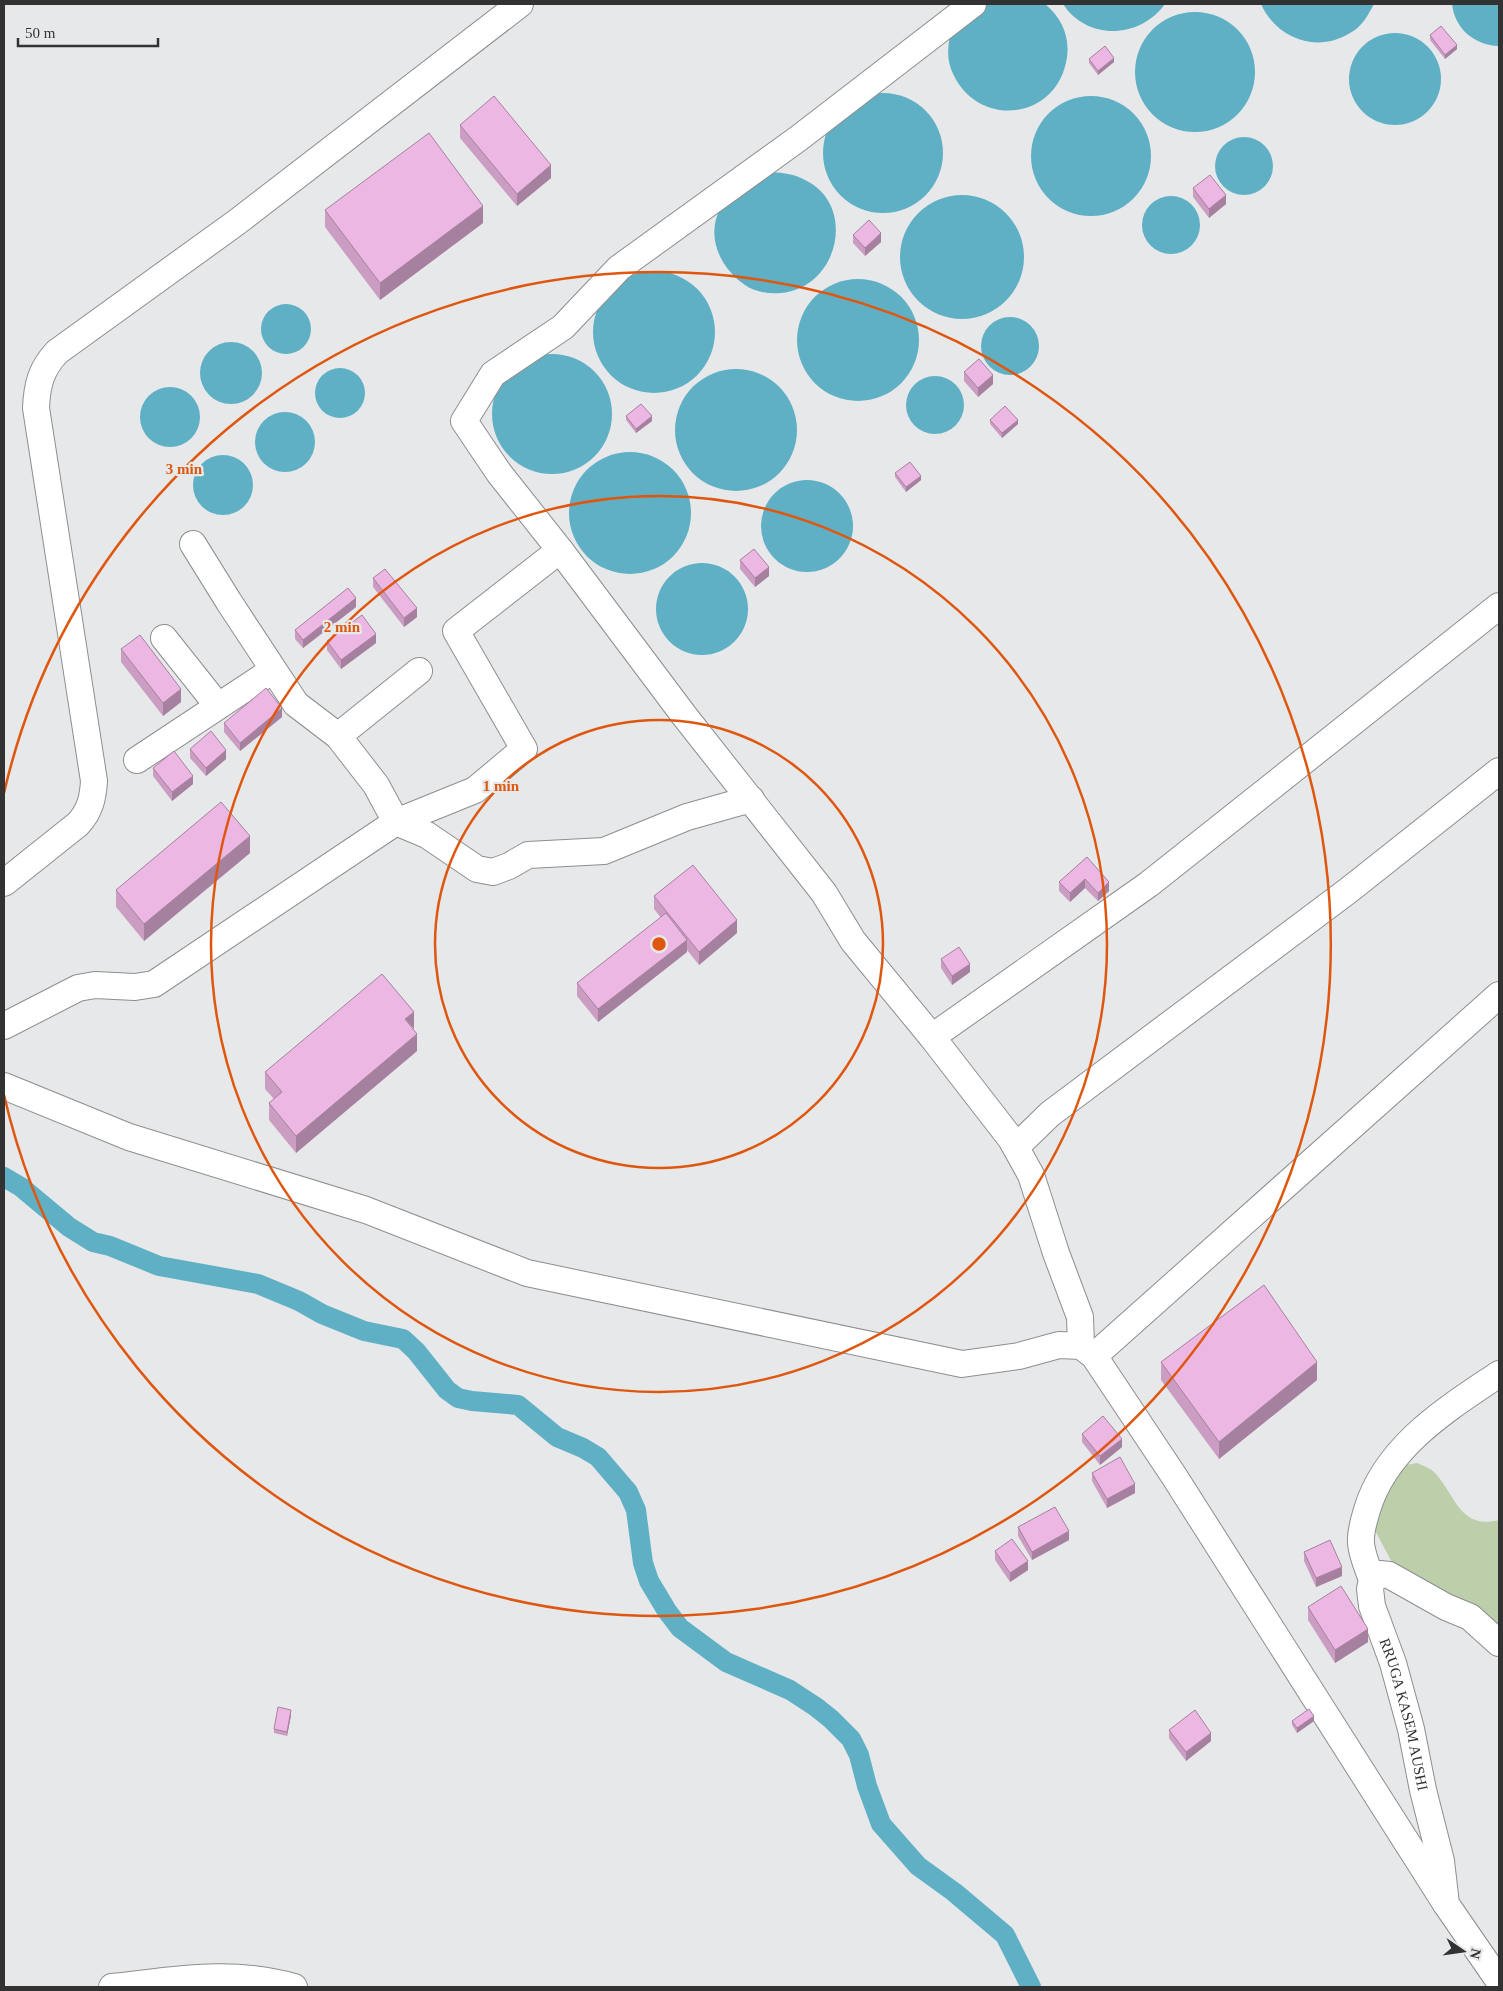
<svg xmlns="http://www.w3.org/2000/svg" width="1503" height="1991" viewBox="0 0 1503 1991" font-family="'Times New Roman',serif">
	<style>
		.green { fill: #bdceaa }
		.water { fill: #5fb0c5 }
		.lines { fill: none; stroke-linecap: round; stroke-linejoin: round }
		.canal { stroke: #5fb0c5; stroke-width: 20 }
		.minor-casing { stroke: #8c8e8f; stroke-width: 28 }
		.minor { stroke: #fff; stroke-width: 26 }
		.wall { fill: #cc9dc3 }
		.shaded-wall { fill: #a6809f }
		.building { fill: #edb7e3; stroke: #a6809f }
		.ring { fill: none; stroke: #df570e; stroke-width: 2.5 }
		.labels { text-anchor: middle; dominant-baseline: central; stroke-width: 4.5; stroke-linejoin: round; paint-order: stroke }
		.street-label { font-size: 15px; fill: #323233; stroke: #e7e8ea }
		.centre { fill: #df570e; stroke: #e7e8ea; stroke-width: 2.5 }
		.ring-label { font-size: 15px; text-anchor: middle; font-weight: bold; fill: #df570e; stroke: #e7e8ea; stroke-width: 4.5; stroke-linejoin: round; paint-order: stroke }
	</style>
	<rect width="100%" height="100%" fill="#e7e8ea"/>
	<path class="green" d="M1417,1463C1423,1466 1431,1468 1435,1473C1456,1496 1460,1530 1499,1520V1629L1395,1568L1370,1521L1399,1466Z"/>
	<path class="water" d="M971,4H1045C1061,17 1070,36 1067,57C1058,122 974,130 951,69C946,55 948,38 954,24C957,17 966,10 971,4Z
		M1063,4H1165C1140,39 1087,41 1063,4Z
		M1261,4H1374C1368,15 1362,27 1350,33C1316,54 1276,38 1261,4Z
		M1452,4H1499V46C1474,45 1455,29 1452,4Z
		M1135 72a60 60 0 1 1 120 0a60 60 0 1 1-120 0Z
		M1349 79a46 46 0 1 1 92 0a46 46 0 1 1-92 0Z
		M823 153a60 60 0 1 1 120 0a60 60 0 1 1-120 0Z
		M1031 156a60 60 0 1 1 120 0a60 60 0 1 1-120 0Z
		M1215 166a29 29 0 1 1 58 0a29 29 0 1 1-58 0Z
		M771,172C784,173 795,174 807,181C857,207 838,288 781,293C768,294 755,292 745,285C723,270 708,243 717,216C719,212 720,206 723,203C731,194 759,179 771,172Z
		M900 257a62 62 0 1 1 124 0a62 62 0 1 1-124 0Z
		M1142 225a29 29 0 1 1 58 0a29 29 0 1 1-58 0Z
		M593 332a61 61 0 1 1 122 0a61 61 0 1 1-122 0Z
		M797 340a61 61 0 1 1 122 0a61 61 0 1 1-122 0Z
		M261 329a25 25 0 1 1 50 0a25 25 0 1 1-50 0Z
		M981 346a29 29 0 1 1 58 0a29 29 0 1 1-58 0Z
		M200 373a31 31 0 1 1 62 0a31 31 0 1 1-62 0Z
		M492 414a60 60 0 1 1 120 0a60 60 0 1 1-120 0Z
		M315 393a25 25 0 1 1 50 0a25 25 0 1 1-50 0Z
		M675 430a61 61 0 1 1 122 0a61 61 0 1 1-122 0Z
		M906 405a29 29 0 1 1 58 0a29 29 0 1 1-58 0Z
		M140 417a30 30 0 1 1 60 0a30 30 0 1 1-60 0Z
		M255 442a30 30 0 1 1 60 0a30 30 0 1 1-60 0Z
		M569 513a61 61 0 1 1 122 0a61 61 0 1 1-122 0Z
		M193 485a30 30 0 1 1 60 0a30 30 0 1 1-60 0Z
		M761 526a46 46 0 1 1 92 0a46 46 0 1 1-92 0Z
		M656 609a46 46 0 1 1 92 0a46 46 0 1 1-92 0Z"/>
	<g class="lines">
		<path class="canal" d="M4,1177L21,1187L69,1227L93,1242L110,1246L159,1266L258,1284L299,1301L322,1314L364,1331L403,1339L416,1351L447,1390L458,1398L472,1401L518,1405L557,1437L583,1448L598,1457L628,1492L636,1510L643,1563L649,1581L667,1611L680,1628L726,1662L790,1690L816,1707L831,1719L851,1739L859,1755L867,1786L881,1824L918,1866L954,1892L1005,1935L1031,1987"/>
		<defs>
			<g id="minor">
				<path d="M193,544L229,602L296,704L338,736L376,785L396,822L427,835L477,869L493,872L509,866L528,855L604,851L687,817L751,799"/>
				<path d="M560,550L683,714L824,893L853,941L932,1037L1011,1139L1031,1175L1056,1253L1080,1317L1081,1346"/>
				<path d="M164,638L218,706"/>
				<path d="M338,736L419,671"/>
				<path d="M137,760L273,670"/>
				<path d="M4,883L78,824C90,811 93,798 94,781L36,408C37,385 41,369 57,352L237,222L520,4"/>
				<path d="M4,1026L78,988L95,985L135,987L154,984L396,822L475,790L524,749L456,631L560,550L499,473L464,421L493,374L563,327L619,268L799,138L973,4"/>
				<path d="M932,1037L1149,884L1499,606"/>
				<path d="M4,1086L129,1137L366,1210L527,1273L962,1364L1019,1356L1059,1345L1081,1346L1094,1356L1174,1476L1446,1904"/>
				<path d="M1016,1147L1050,1114L1349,890L1499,771"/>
				<path d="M1094,1356L1499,995"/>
				<path d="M1372,1580C1368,1568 1362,1556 1361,1543C1360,1532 1364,1520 1367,1510C1386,1446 1447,1409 1499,1374"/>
				<path id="s1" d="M1499,1643L1470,1617L1446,1607L1389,1575L1380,1574L1372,1580L1370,1589L1372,1606L1393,1663L1411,1729L1423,1790L1441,1861L1446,1904L1499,1981"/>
				<path d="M112,1987C176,1980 231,1969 294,1987"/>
			</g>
		</defs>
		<use href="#minor" class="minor-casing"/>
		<use href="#minor" class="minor"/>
	</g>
	<path class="wall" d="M1430,35L1457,49L1445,59L1430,40Z
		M1089,59L1114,62L1098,75L1089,63Z
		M460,125L551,178L517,206L460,138Z
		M1193,188L1226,204L1209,218L1193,197Z
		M325,210L483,223L380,300L325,227Z
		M853,235L881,242L865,256L853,243Z
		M964,372L993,384L978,397L964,381Z
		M626,416L652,421L636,433L626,420Z
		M990,420L1018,424L1002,438L990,424Z
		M895,473L921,480L906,492L895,477Z
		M740,560L769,576L755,587L740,569Z
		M373,578L417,617L404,627L373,587Z
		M356,607L303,648L295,639V630Z
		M327,641L376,643L341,669L327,650Z
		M121,649L181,702L163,716L121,662Z
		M282,717L240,751L224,732V723Z
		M190,749L226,759L206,776L190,758Z
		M153,768L193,784L172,801L153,776Z
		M250,853L144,941L116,907V890Z
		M1087,857L1109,891L1098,901L1085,888L1070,902L1059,891V882Z
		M654,896L737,933L699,965L687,950V952L598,1022L577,996V983L661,918L654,909Z
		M941,959L970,972L952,985L941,968Z
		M417,1051L296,1153L269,1120V1103L274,1099L265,1089V1072Z
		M1161,1362L1317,1380L1219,1459L1161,1380Z
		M1082,1434L1122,1447L1100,1465L1082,1442Z
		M1092,1473L1135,1493L1107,1508L1092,1481Z
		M1018,1527L1069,1540L1032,1560L1018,1536Z
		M995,1551L1028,1570L1010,1582L995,1560Z
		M1304,1552L1342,1576L1316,1587L1304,1561Z
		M1308,1607L1368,1642L1335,1663L1308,1620Z
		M291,1715L287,1736L274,1733V1729Z
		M1292,1721H1314L1297,1733L1292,1725Z
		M1169,1730L1211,1741L1186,1761L1169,1738Z"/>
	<path class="shaded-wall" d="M1457,45V49L1445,59V55Z
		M1114,58V62L1098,75V71Z
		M551,165V178L517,206V194Z
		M1226,195V204L1209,218V209Z
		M483,206V223L380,300V283Z
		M881,233V242L865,256V248Z
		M993,375V384L978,397V388Z
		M652,416V421L636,433V429Z
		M1018,420V424L1002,438V433Z
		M921,476V480L906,492V487Z
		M769,567V576L755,587V578Z
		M356,598V607L303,648V640Z
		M417,608V617L404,627V618Z
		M376,634V643L341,669V660Z
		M181,689V702L163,716V703Z
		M282,708V717L240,751V743Z
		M226,750V759L206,776V768Z
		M193,776V784L172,801V792Z
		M250,836V853L144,941V924Z
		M1085,879V888L1070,902V893Z
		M1109,882V891L1098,901V893Z
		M737,920V933L699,965V952Z
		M687,940V952L598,1022V1009Z
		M970,964V972L952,985V976Z
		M414,1012V1029L405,1019Z
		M417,1034V1051L296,1153V1136Z
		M1317,1362V1380L1219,1459V1442Z
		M1122,1439V1447L1100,1465V1456Z
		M1135,1484V1493L1107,1508V1499Z
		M1069,1531V1540L1032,1560V1552Z
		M1028,1561V1570L1010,1582V1573Z
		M1342,1567V1576L1316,1587V1578Z
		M1368,1629V1642L1335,1663V1650Z
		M291,1710V1715L287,1736V1732Z
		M1314,1716V1721L1297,1733V1728Z
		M1211,1733V1741L1186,1761V1752Z"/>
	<path class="building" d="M1441,26L1457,45L1445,55L1430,35Z
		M1105,46L1114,58L1098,71L1089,59Z
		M494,96L551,165L517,194L460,125Z
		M429,133L483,206L380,283L325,210Z
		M1210,175L1226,195L1209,209L1193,188Z
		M869,220L881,233L865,248L853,235Z
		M979,359L993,375L978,388L964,372Z
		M641,404L652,416L636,429L626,416Z
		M1005,406L1018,420L1002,433L990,420Z
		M910,462L921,476L906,487L895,473Z
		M754,549L769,567L755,578L740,560Z
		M385,569L417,608L404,618L373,578Z
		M348,588L356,598L303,640L295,630Z
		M362,615L376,634L341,660L327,641Z
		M140,635L181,689L163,703L121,649Z
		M266,688L282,708L240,743L224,723Z
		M211,731L226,750L206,768L190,749Z
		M174,751L193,776L172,792L153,768Z
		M221,802L250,836L144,924L116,890Z
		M1087,857L1109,882L1098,893L1085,879L1070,893L1059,882Z
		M693,865L737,920L699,952L654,896Z
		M666,913L687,940L598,1009L577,983Z
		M959,947L970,964L952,976L941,959Z
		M382,974L414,1012L405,1019L417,1034L296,1136L269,1103L282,1092L265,1072Z
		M1264,1285L1317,1362L1219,1442L1161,1362Z
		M1103,1416L1122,1439L1100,1456L1082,1434Z
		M1120,1457L1135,1484L1107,1499L1092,1473Z
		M1055,1507L1069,1531L1032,1552L1018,1527Z
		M1012,1539L1028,1561L1010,1573L995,1551Z
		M1330,1540L1342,1567L1316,1578L1304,1552Z
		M1341,1586L1368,1629L1335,1650L1308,1607Z
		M278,1707L291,1710L287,1732L274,1729Z
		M1309,1709L1314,1716L1297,1728L1292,1721Z
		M1195,1710L1211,1733L1186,1752L1169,1730Z"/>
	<g class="ring">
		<circle cx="659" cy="944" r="224"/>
		<circle cx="659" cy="944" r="448"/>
		<path d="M4 793A672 672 0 1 1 4 1095"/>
	</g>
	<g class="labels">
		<g class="street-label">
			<text stroke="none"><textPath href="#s1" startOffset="289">RRUGA KASEM AUSHI</textPath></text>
		</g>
	</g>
	<circle cx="659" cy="944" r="8" class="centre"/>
	<g class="ring-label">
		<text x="184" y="474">3 min</text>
		<text x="342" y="632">2 min</text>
		<text x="501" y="791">1 min</text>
	</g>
	<rect width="1503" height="1991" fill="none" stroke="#323233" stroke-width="10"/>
	<g transform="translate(1463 1951) rotate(103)" stroke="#e7e8ea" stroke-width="4" paint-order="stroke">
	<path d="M0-4L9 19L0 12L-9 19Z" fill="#323233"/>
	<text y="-8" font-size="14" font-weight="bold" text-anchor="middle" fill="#323233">N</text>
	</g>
	<path d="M18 38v8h140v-8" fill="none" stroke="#323233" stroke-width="2.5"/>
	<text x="25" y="38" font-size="15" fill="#323233" stroke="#e7e8ea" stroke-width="4" paint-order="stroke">50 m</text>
</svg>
